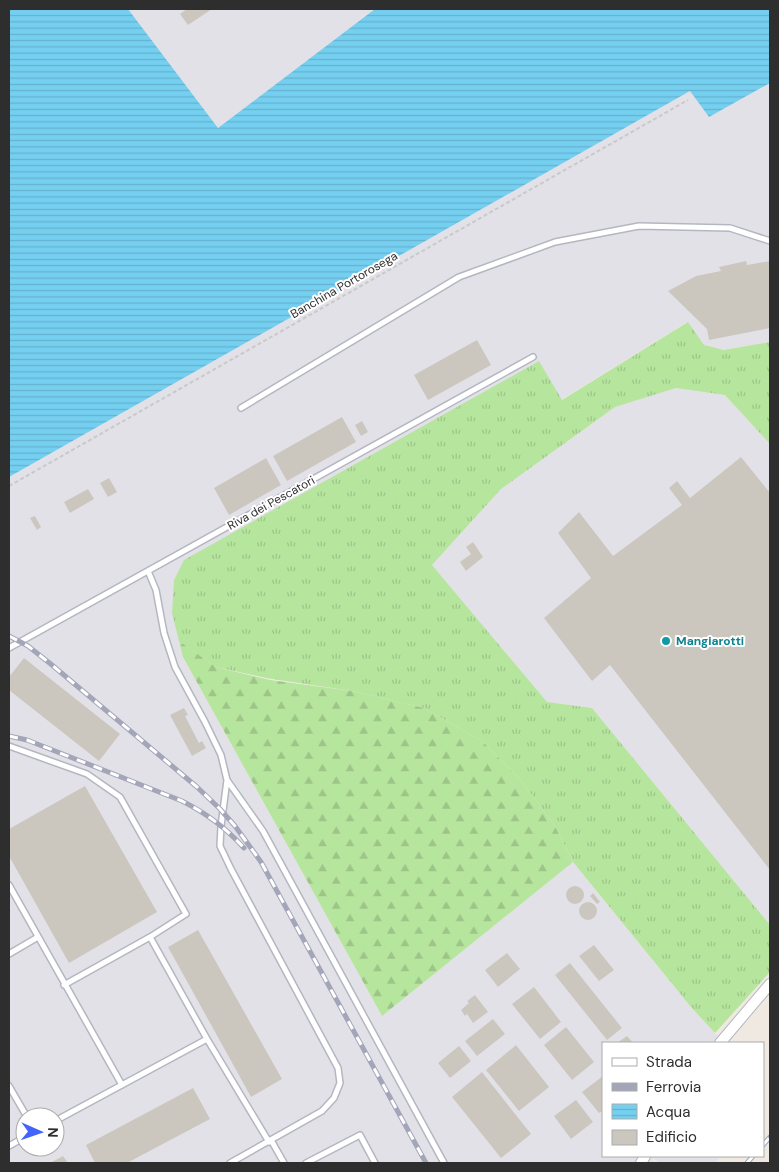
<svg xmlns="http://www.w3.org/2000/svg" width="779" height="1172" viewBox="0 0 779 1172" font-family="'DM Sans',sans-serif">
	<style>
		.industrial { fill: #e3e1e8; fill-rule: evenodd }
		.grass { fill: url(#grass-tufts) }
		.forest { fill: url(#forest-firs) }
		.water { fill: url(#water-rules) }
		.building { fill: #cbc7bf }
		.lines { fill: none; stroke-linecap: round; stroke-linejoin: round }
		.lane-casing { stroke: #b4b7c1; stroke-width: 8 }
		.street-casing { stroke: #b4b7c1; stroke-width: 12 }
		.path { stroke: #c9c9c9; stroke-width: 2; stroke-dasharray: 4 2.5; stroke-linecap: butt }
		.lane { stroke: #fff; stroke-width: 5 }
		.street { stroke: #fff; stroke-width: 10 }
		.rail-casing { stroke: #a3a6b8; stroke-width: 5 }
		.rail { stroke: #fff; stroke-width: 3; stroke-dasharray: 9; stroke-linecap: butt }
		.culture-dot { fill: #0f9aa8; stroke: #fff; stroke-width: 2 }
		.labels { text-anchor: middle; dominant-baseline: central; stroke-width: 4; stroke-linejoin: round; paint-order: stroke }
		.street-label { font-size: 12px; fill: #2e2e2e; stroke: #fff }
		.culture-label { font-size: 12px; font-weight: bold; fill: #0d838f; stroke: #fff; text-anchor: start }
	</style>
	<defs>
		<pattern id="grass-tufts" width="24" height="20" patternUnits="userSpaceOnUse" patternTransform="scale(1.25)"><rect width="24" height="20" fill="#b6e59e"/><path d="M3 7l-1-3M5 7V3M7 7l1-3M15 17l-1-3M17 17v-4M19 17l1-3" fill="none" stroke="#9dc588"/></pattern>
		<pattern id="forest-firs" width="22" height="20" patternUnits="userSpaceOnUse" patternTransform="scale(1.25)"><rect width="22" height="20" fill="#b6e59e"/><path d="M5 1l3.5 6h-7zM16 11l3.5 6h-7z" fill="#9dc588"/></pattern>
		<pattern id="water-rules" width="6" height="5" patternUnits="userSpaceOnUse" patternTransform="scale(1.25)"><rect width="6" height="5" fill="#75cff0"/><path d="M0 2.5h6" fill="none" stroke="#66b2ce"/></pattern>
	</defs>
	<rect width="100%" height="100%" fill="#efe9e1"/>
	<path class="industrial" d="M128,9H375L218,128Z
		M770,83V342L724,350L704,345L687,322L561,400L539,361L183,657L382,1016L573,862L691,1007L724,1043H603V1156H721L715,1163H660L653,1158L650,1163H9V477L690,91L709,117ZM25,1117H55V1147H25Z
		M676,388L725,395L770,444V925L592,708L547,702L432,565L501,489L615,407Z"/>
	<path class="grass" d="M688,322L704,345L724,350L770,342V444L725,395L676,388L615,407L501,489L432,565L547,702L592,708L770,925V972L715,1033L691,1007L573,862L555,826L519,778L483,742L424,708L352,691L266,678L216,667L179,641L172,613L174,580L184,560L539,361L562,400Z"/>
	<path class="forest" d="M179,641L216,667L270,680L352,691L424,708L483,742L519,778L555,826L573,862L382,1016L183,657Z"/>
	<path class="water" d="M9,9H128L218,128L375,9H770V83L709,117L690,91L9,477Z"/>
	<path class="building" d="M187,9H212L188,25L180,14Z
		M746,261L747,265L770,261V328L709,340L707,329L668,291L696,276L721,271L719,267Z
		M477,340L491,365L428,400L414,375Z
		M342,417L356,442L287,481L273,456Z
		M362,421L368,432L361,436L355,425Z
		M741,457L770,493V870L610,665L592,681L544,618L591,578L558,533L579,512L613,556L682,505L669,488L677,481L690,498Z
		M266,458L281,485L229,515L214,488Z
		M109,478L117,492L108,497L100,483Z
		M88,489L94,499L70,513L64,502Z
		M35,516L41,527L37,530L30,518Z
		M473,542L483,557L466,571L460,562L471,554L466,547Z
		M24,658L120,734L99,761L9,690V677Z
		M184,708L188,715L185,716L199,743L202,741L206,748L192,756L170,715Z
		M85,786L157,912L69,963L9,856V829Z
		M566 895a9 9 0 1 1 18 0a9 9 0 1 1-18 0Z
		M593,893L600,902L597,904L590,896Z
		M579 911a9 9 0 1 1 18 0a9 9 0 1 1-18 0Z
		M198,930L282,1079L251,1097L168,947Z
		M594,945L614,970L599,981L579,956Z
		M507,953L520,969L498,987L485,970Z
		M570,963L622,1028L607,1040L555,975Z
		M534,987L561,1022L540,1039L512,1004Z
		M475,995L488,1012L473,1023L467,1014L465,1016L461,1010L469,1003L467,1001Z
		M493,1019L505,1034L477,1056L465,1041Z
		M566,1027L594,1062L572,1080L544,1045Z
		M627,1036L633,1043H617Z
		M516,1045L549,1087L519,1111L486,1070Z
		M459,1046L471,1061L450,1078L438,1063Z
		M482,1072L531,1134L501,1158L452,1097Z
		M603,1076V1111L599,1113L582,1092Z
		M193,1088L210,1119L127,1163H95L86,1145Z
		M576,1100L593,1122L571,1139L554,1116Z
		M63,1156L68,1163H50Z"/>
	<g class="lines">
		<defs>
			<path id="lane" d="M241,408L459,277L555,242L639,226L730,228L770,241
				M148,571L156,590L164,633L175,667L205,722L221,755L227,780L221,826L220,846L231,869L338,1068L340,1083L334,1098L322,1111L230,1163
				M9,648L533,357
				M9,746L87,774L120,797L186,914L150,937L64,985
				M227,780L263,831L444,1163
				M9,885L122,1085
				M150,937L207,1039L269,1142
				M9,954L38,937
				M9,1086L27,1117
				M55,1121L207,1039
				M271,1140L284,1163
				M9,1146L25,1137
				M306,1163L360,1135L375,1163"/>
			<path id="street" d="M720,1043L770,984
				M641,1163L645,1156"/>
		</defs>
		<use href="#lane" class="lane-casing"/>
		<use href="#street" class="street-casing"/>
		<path class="path" d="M9,486L688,100"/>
		<use href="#lane" class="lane"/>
		<use href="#street" class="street"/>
		<defs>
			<path id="rail" d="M9,636L28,646L52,665L197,787L220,809L235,826L261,862L426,1163
				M9,736L27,740L182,801C206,813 227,829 244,848
				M763,1145L770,1137
				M747,1163L753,1156"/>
		</defs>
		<use href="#rail" class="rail-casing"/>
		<use href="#rail" class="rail"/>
	</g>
	<circle class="culture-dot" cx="666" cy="641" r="5"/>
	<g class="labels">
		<g class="street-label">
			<text transform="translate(344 285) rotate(-30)">Banchina Portorosega</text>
			<text transform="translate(271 503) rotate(-29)">Riva dei Pescatori</text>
		</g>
		<g class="culture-label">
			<text x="676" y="641">Mangiarotti</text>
		</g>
	</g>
	<rect width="779" height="1172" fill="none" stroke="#2e2e2e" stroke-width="20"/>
	<rect x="602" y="1042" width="162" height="115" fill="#ffffff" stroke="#ababab"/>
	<rect x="612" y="1058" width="25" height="8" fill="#ffffff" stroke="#ababab"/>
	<text x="646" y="1067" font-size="15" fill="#2e2e2e">Strada</text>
	<rect x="612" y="1083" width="25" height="8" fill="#a3a6b8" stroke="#ababab"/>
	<text x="646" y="1092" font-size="15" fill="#2e2e2e">Ferrovia</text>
	<rect x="612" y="1104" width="25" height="15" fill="url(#water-rules)" stroke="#ababab"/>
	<text x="646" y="1117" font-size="15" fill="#2e2e2e">Acqua</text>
	<rect x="612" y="1130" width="25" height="15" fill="#cbc7bf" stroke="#ababab"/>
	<text x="646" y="1142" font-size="15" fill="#2e2e2e">Edificio</text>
	<g transform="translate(40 1132) rotate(92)"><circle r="24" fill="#ffffff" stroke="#ababab"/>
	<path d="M0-4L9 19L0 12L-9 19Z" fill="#4264fb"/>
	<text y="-8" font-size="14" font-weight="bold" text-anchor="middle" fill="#2e2e2e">N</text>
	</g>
</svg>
